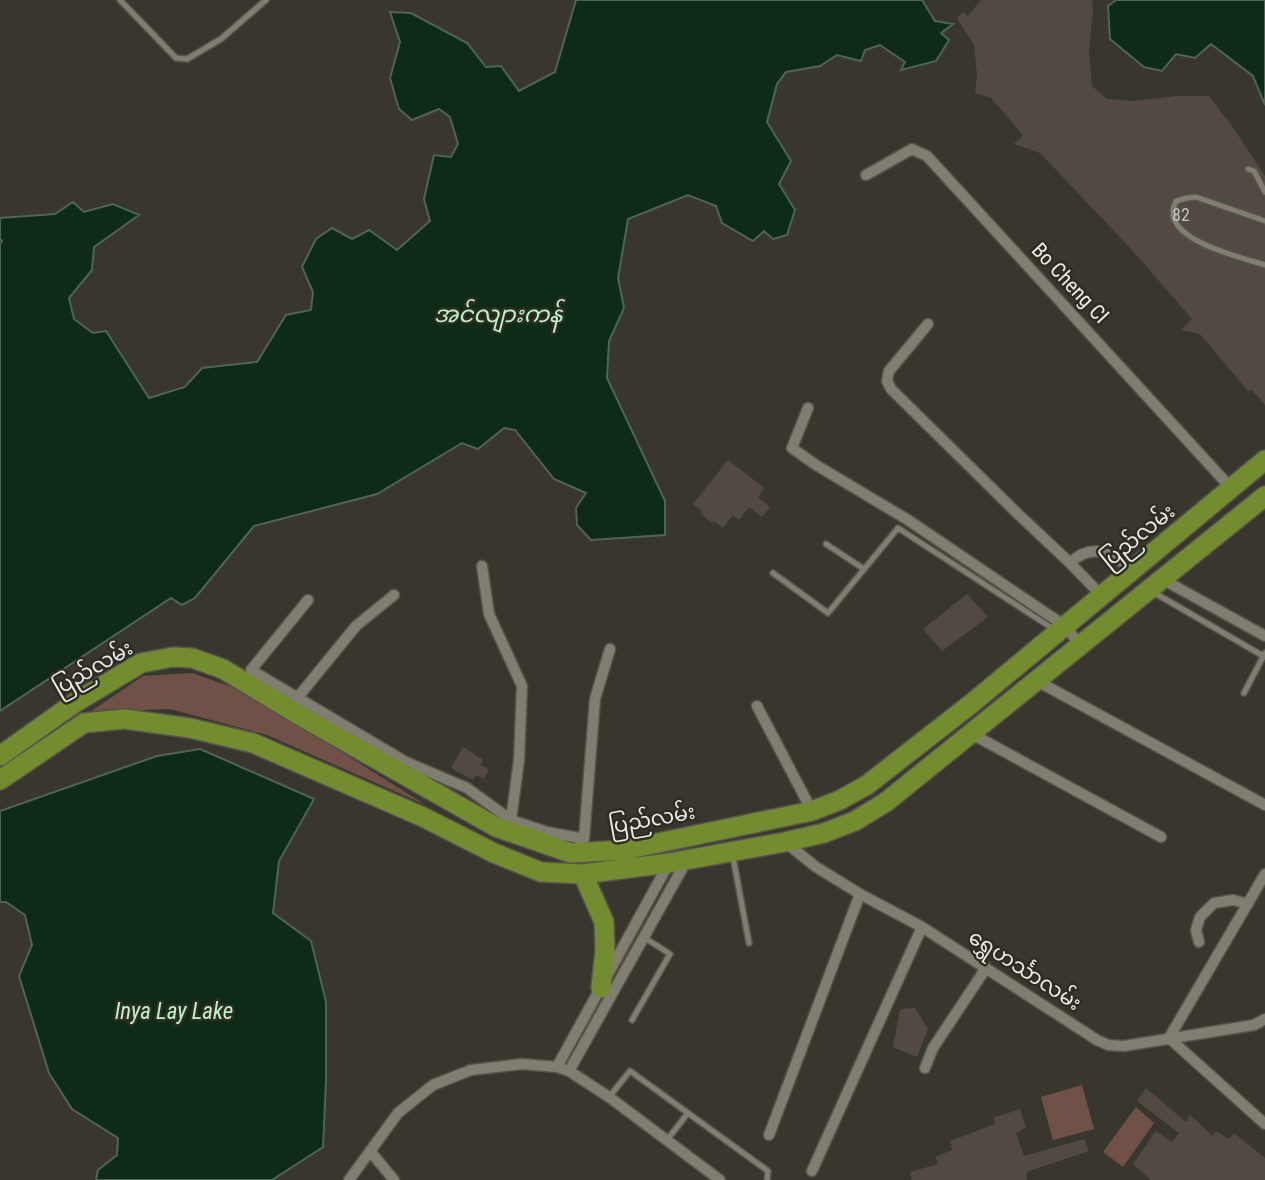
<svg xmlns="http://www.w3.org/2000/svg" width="1265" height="1180" viewBox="0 0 1265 1180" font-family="'Roboto Condensed','Noto Sans Myanmar',sans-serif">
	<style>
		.green { fill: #6f5148 }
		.water { fill: #0d2b17; stroke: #506454; stroke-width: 2 }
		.building { fill: #524a42 }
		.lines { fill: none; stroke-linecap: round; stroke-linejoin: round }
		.lane-casing { stroke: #56534b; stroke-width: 8 }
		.street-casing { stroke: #56534b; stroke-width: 13 }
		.highway-casing { stroke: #56534b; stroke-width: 22 }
		.lane { stroke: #807d71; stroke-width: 5 }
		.street { stroke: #807d71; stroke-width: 10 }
		.highway { stroke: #738c30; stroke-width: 19 }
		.labels { text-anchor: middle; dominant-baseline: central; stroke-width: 5; stroke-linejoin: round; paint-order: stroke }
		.number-label { font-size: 18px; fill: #c5c2bc }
		.street-label { font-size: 21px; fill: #ebeae4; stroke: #2f2d23 }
		.water-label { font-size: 23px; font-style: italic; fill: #bbf3c8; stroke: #2f2d23 }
	</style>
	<rect width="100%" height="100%" fill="#39372d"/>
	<path class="green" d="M192,673L246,692L426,805L267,735L170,709L90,712L143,676Z
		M1082,1085L1094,1129L1053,1140L1041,1097Z
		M1136,1107L1154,1123L1123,1167L1103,1152Z"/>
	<path class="water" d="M576,0H922L935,21L953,24L941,33L949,40L936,61L901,70L905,62L880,45L865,50L861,61L837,55L820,66L786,72L777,84L767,122L791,161L779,184L795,210L787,235L773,239L764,231L753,241L722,223L716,206L688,195L628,219L618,278L624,308L609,341L607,378L665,501V535L591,540L577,525L576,508L586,493L554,479L515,430L504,428L478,449L462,443L377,494L254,526L195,598L182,605L171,598L0,711V244L2,241L0,239V218L55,214L73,202L84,212L113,204L139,215L94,247L92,270L69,298L74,319L93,333L106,331L149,398L185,387L202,368L257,362L286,315L311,310L313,292L302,267L316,239L332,228L352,239L369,230L397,250L430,221L424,199L434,155L451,157L458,144L450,117L439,109L412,120L399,109L390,78L400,42L390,12L411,13L467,43L486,67L501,66L519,91L555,72Z
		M1116,0H1265V105L1253,76L1211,44L1195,58L1176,54L1162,71L1144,67L1110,39L1108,6Z
		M200,749L314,799L279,861L273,913L311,941L326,1002V1080L323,1147L272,1180H96L98,1170L117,1155L118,1138L72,1109L49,1073L19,976L32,945L25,915L6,902H0V811L157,756Z"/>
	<path class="building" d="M981,0H1092L1093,12L1089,51L1092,86L1107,99L1134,101L1176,96H1209L1234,129L1265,176V405L1251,389L1248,391L1200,334L1181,330L1192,319L1133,251L1040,153L1014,144L1023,135L991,98L975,93L977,75L974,45L957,18L963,12L968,16Z
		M728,460L762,486L764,489L758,497L770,507L762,517L749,507L739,520L733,515L723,528L714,521L712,523L701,514L702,511L693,504Z
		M967,594L988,617L942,651L923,629Z
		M463,747L483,760L480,765L489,770L484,779L476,775L473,780L451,768Z
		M915,1008L928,1029L917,1057L893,1047L900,1009Z
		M1146,1088L1186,1122L1190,1115L1213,1136L1216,1131L1229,1139L1234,1133L1265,1158V1180H1151L1133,1164L1156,1131L1172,1142L1179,1133L1137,1101Z
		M1020,1109L1026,1127L1016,1133L1024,1156L1084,1139L1089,1151L1026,1172L1027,1180H912L910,1172L938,1164L935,1157L952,1150L950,1141L995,1124L993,1118Z"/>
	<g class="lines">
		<defs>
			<path id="lane" d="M120,0L176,58L187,59L221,39L266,0
				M1248,169L1254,171L1265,192
				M1265,221L1196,197L1187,198L1176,201C1156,239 1241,257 1265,265
				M826,544L864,569
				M773,573L828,613L898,528L1055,630
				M1153,592L1265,657
				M1244,693L1265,653
				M733,857L749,943
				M632,1020L670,954L645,938
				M609,1097L630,1071L768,1171L767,1180
				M667,1140L688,1113"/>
			<path id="street" d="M866,175L912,149L927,156L1231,488
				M928,324L889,371L887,381L891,389L1019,515L1070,563L1101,595
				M808,408L792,448L816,465L908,520L1065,626L1081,646
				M1070,563C1093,541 1112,554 1133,570
				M482,566L489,614L522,686L519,760L511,820
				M1162,579L1265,636
				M308,600L251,670L406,762L467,788L511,820L547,832L584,839L595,699L610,649
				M1037,681L1265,805
				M298,704V697L356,626L394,595
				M757,706L812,811
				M972,734L1161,837
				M785,842L816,867L860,894L922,927L1097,1040L1108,1045L1124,1046L1254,1025L1265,1019
				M1199,942L1196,930L1200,917L1214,903L1233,900L1248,904
				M1169,1038L1265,874
				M1169,1038L1265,1124
				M557,1067L669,863
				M925,1068L933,1048L986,968
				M569,1071L687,860
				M769,1135L860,894
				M370,1151L394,1180
				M812,1171L922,927
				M349,1180L398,1113L433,1085L471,1070L522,1064L557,1067L569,1071L609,1097L720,1180"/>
			<path id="highway" d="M0,756L76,702L141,663L173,657L192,658L223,669L297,714L496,827L571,853L624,850L812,811L840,800L867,785L971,704L1265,460
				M0,780L84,723L124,719L190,728L253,743L423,817L494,853L541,872L583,874L669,863L785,842L824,833L855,821L886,802L1265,496
				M583,874L604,922L605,950L601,988"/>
		</defs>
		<use href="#lane" class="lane-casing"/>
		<use href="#street" class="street-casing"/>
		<use href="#highway" class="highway-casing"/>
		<use href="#lane" class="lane"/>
		<use href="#street" class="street"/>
		<use href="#highway" class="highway"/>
	</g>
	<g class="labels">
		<g class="number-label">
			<text x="1181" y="214">82</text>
		</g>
		<g class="street-label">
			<text transform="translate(1070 283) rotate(47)">Bo Cheng Cl</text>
			<text transform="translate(1138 536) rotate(-39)">ပြည်လမ်း</text>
			<text transform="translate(93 668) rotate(-30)">ပြည်လမ်း</text>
			<text transform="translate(652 819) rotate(-10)">ပြည်လမ်း</text>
			<text transform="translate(1025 970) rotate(33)">ရွှေဟင်္သာလမ်း</text>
		</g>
		<g class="water-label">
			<text x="498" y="314">အင်လျားကန်</text>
			<text x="174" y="1011">Inya Lay Lake</text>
		</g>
	</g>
</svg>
